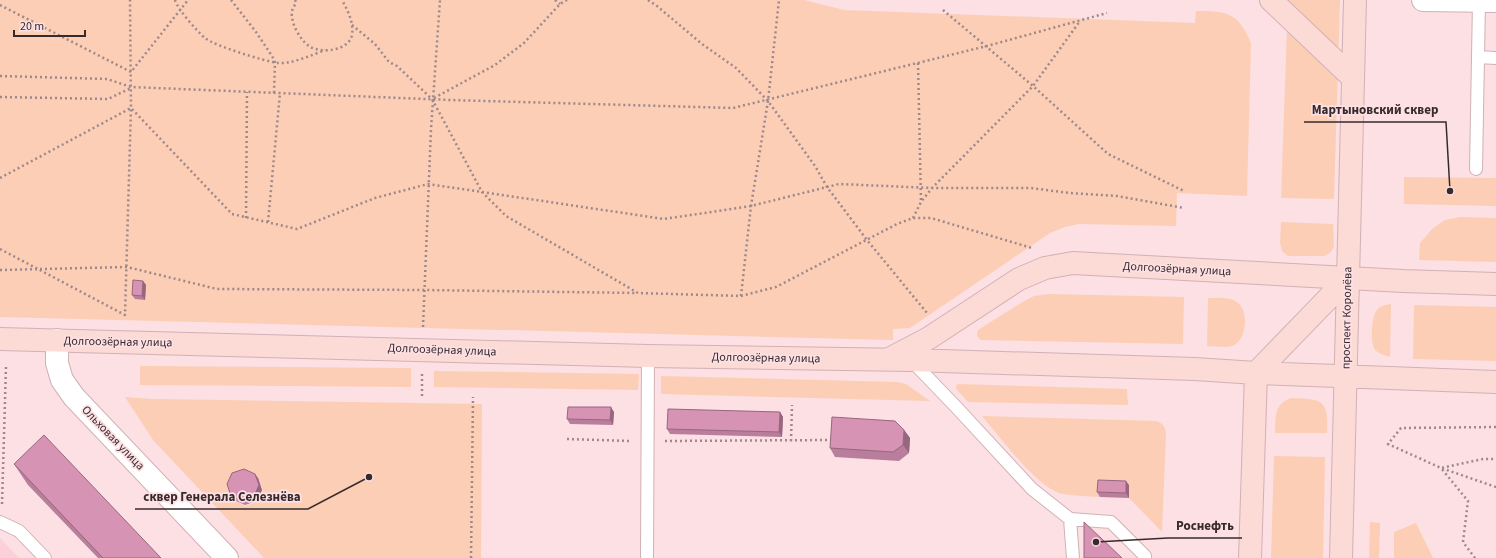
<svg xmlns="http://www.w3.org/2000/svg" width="1496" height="558" viewBox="0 0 1496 558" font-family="'Source Sans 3',sans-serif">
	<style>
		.built { fill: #fbd0d6 }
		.green { fill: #fcceb5; fill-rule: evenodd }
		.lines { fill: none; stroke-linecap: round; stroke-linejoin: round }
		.lane-casing { stroke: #d1b1b5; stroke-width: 14 }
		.street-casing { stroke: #d1b1b5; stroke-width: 24 }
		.secondary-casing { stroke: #d1b1b5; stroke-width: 24 }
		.path { stroke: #9d888b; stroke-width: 2.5; stroke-dasharray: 2 3; stroke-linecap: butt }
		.lane { stroke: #fff; stroke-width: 12 }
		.street { stroke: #fff; stroke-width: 22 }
		.secondary { stroke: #fcdad5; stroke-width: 22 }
		.wall { fill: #b97e9b }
		.shaded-wall { fill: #96677e }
		.building { fill: #d793b4; stroke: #96677e }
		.labels { text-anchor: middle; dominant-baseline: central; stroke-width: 3.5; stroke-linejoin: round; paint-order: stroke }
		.street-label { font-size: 12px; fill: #372a2c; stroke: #fce0e4 }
		.leader { fill: none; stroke: #372a2c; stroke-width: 1.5 }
		.callout-dot { fill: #372a2c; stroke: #fce0e4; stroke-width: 1.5 }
		.callout-label { font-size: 13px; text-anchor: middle; font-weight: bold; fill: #372a2c; stroke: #fce0e4; stroke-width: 3.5; stroke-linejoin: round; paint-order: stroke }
	</style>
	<rect width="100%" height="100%" fill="#fce0e4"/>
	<path class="built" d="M0,538L19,558H0Z"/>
	<path class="green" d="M0,0H804L844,10L1195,23L1196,11C1227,11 1238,12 1251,43L1247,196L1177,193L1176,226L1079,224L1065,227L1050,233L910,328L893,329V340L0,317Z
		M1288,0H1340L1334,199L1281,198Z
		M1404,177L1496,178V206L1404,204Z
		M1460,217L1496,218V262L1419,260L1420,243L1432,229L1445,220Z
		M1281,222L1333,224L1334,246L1331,252L1325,256H1288L1282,251L1280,243Z
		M1049,294L1184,297L1183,344L981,340C977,337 976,335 978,330L1019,304L1034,296Z
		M1208,298C1218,298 1230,296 1238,303C1249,311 1247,341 1232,346C1225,348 1215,346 1207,346Z
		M1391,304L1390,357C1385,355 1379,354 1375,350C1370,343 1371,317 1377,310C1381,305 1386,305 1391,304Z
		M1414,305L1496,307V361L1413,359Z
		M140,366L411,368V387L140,385Z
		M434,371L639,374L638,390L434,387Z
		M661,376L897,382L906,384L930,401L661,394Z
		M958,384L1127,389L1128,405L968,402L956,389V386Z
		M125,397L152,399L482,404L481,558H264L153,440ZM247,472L258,478L263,490L257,502L245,506L234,500L229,488Z
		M1291,398C1322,399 1329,399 1327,433H1275C1276,417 1273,405 1291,398Z
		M982,416L1157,421C1163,424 1165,426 1166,433L1162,532L1129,498V485L1101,484L1100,497C1088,496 1075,496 1063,494C1038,489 1000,437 982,416Z
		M1274,456L1325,457L1323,558H1271Z
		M1370,522L1380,523L1379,558H1369Z
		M1416,523L1433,558H1394V532Z"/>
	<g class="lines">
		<defs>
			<path id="lane" d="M1479,1L1478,57L1496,58
				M1476,169L1478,57
				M911,360L958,409L1032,489L1070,519L1073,558
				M1070,519L1111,522L1145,556V558
				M0,522L19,531L45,558
				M647,556L648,356"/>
			<path id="street" d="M1423,0L1496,1
				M57,340V363L62,380L74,397L227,558"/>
			<path id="secondary" d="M1271,0L1352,77
				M0,339L648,356L911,360L1195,369L1256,373L1496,382
				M889,359L929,338L1019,279L1045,268L1073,263L1403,281L1496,284
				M1256,373L1348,278
				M1250,558L1256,373
				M1341,558L1355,0"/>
		</defs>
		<use href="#lane" class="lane-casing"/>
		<use href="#street" class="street-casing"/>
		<use href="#secondary" class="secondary-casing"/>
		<path class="path" d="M175,0C178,10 197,31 205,38C215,46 264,61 278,63C292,64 312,55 325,50
			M231,0L256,32L272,56L275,62L274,93
			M295,0L296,2C295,5 293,8 292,11C290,22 300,40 309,46C320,54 349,51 352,35C354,23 348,11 342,0
			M555,0L560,4
			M648,0L657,6L702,44L736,68L768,101L815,166L827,187L867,240L927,313
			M0,5L131,72L188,0
			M943,10L1033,86L1108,154L1184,191
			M352,25L375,44L389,62L397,66L432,99L482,192L506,216L638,293L741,296L776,287L897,224L913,218H931L1032,248
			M918,63L921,202
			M0,76L107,79L131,87L450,100L733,108L987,46L1107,13
			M0,97L108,99L131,88
			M434,98L495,65L524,43L560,4L567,0
			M0,178L131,108L232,214L297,229L375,198L428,184L664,219L751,206L839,184L932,188H1031L1069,193L1117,196L1184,208
			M246,218L247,92
			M913,218L921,202L932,188L1033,86L1080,21
			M268,222L280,93
			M0,249L125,315L131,108L130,0
			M0,270L127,267L217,289L424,290L637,293
			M741,296L751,206L768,101L779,0
			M423,327L431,129L440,0
			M422,396V372
			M1496,427L1401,428L1388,444L1441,468L1496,487
			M567,439L630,441
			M665,441L832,440
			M791,441L792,405
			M2,504L6,366
			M471,558L473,397
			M1475,558L1463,542L1468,501L1441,468L1483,459H1496"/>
		<use href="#lane" class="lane"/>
		<use href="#street" class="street"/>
		<use href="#secondary" class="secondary"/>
	</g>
	<path class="wall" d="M143,281L146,285L145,300L135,299L132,295Z
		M614,412L613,425L570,424L567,419Z
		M780,412L783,417L782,437L670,434L667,429Z
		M904,430L910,438L909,453L899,461L835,457L830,448Z
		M14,464L161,558H98L28,485Z
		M258,478L262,490L257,501L245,505L234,500L231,496Z
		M1129,485V498L1100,497L1097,492Z"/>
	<path class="shaded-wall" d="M143,281L146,285L145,300L142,296Z
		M611,407L614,412L613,425L610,420Z
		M780,412L783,417L782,437L779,432Z
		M904,430L910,438L909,453L903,445Z
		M255,474L258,478L262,490L257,501L254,496Z
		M1126,481L1129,485V498L1126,493Z"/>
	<path class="building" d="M133,280L143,281L142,296L132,295Z
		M568,407H611L610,420L567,419Z
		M668,409L780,412L779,432L667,429Z
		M832,417L895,421L904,430L903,445L893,452L830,448Z
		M44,435L161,558H103L14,464Z
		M244,469L255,474L259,485L254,496L242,501L231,496L227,484L232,473Z
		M1098,480L1126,481V493L1097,492Z
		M1084,522L1122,558H1084Z"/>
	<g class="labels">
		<g class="street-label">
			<text transform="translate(1177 269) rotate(3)">Долгоозёрная улица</text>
			<text transform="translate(1347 318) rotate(-89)">проспект Королёва</text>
			<text transform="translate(118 342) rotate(1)">Долгоозёрная улица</text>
			<text transform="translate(442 350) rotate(2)">Долгоозёрная улица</text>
			<text transform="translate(766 358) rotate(1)">Долгоозёрная улица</text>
			<text transform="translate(113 438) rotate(46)">Ольховая улица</text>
		</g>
	</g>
	<path class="leader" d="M1450 191L1446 122H1304M369 477L308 509H135M1096 542L1168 538H1242"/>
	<g class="callout-dot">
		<circle cx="1450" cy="191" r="4"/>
		<circle cx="369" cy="477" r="4"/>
		<circle cx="1096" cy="542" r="4"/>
	</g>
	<g class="callout-label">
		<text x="1375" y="114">Мартыновский сквер</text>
		<text x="222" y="501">сквер Генерала Селезнёва</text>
		<text x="1205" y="530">Роснефть</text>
	</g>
	<path d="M14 30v6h71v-6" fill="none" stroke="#372a2c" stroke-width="2"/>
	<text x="20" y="30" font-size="12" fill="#372a2c" stroke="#fce0e4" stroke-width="3" paint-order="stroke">20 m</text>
</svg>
